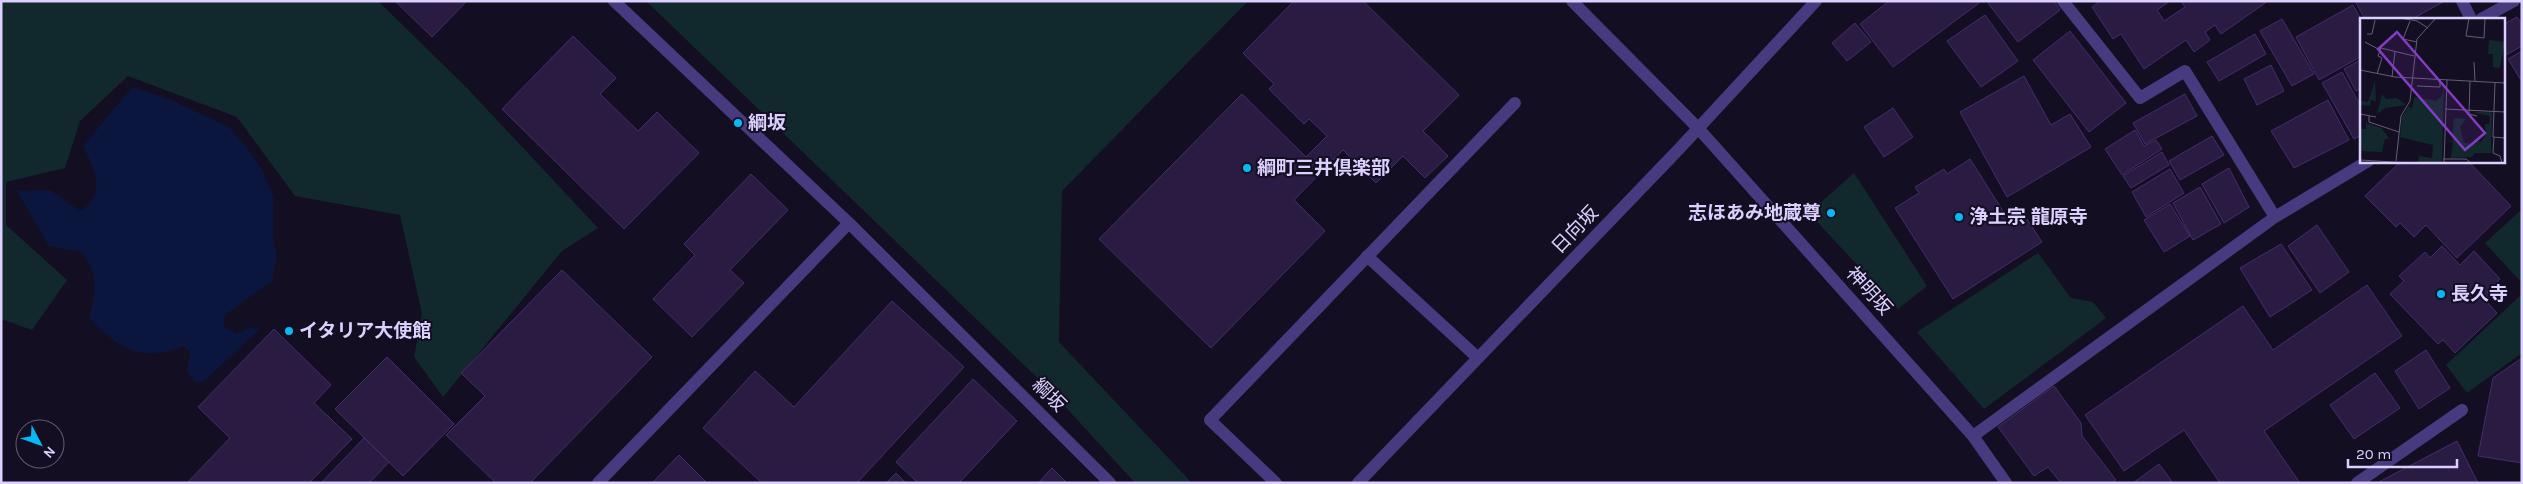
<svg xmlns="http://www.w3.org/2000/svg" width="2523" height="484" viewBox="0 0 2523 484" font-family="Karla,'Noto Sans JP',sans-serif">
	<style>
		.green { fill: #11292c }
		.water { fill: #0b163e }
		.building { fill: #291b42; stroke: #442d6d }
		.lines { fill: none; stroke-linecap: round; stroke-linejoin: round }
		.minor { stroke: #473a7f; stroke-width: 12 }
		.poi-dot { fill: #07b8f3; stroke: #140e22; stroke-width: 2 }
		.labels { text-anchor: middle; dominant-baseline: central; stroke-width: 4; stroke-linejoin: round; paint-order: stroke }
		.poi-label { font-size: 19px; font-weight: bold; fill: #dcd0fe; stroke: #140e22; text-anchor: start }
		.street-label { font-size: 19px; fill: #dcd0fe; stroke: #140e22 }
		.inset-road { fill: none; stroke: #645c7a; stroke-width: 1 }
		.view { fill: #853cc5; fill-opacity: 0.15; stroke: #853cc5; stroke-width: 2.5 }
		.inset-edge { fill: none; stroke: #dcd0fe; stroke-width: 2.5 }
	</style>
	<rect width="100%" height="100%" fill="#140e22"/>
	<path class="green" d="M1,1H378L467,88L598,228L562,251L443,397L414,357L422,314L400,215L295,196L237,117L128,76L80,121L65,168L6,182V225L67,280L32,330L1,319Z
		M646,1H1248L1062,191L1059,342L1192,483H1135L1050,390Z
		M1854,173L1927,286L1898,309L1809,213Z
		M2522,209V283L2485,243Z
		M2038,253L2071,298L2093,302L2106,318L1984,409L1917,332Z
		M2522,294V353L2467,393L2446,365Z"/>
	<path class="water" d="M132,87L171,100L229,127L245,145L262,169L273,196V238L277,256L272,281L225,315L224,327L237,334L249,328L260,329L203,382H194L187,371L190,352L183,346C141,363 118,348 89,318C96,290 99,277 82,252L49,246L17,191L50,190L80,211C108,195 94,169 83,146Z"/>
	<path class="building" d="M395,1H467L432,37Z
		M1294,1H1363L1459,95L1423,131L1448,156L1425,178L1403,156L1376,183L1343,150L1294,200L1325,231L1211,348L1099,239L1242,94L1306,157L1327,136L1309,119L1304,124L1269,89L1274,84L1243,53Z
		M1889,1H1978L1979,3L1893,67L1860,24Z
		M1990,1H2054L2060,10L2018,42L1988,3Z
		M2100,1H2170L2157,10L2164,21L2185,7L2181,1H2268L2221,34L2215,25L2205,32L2210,40L2194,52L2186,40L2144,69L2121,34L2113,39L2092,7Z
		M2355,1H2443V2L2412,19H2365Z
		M2353,5L2362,21V56L2319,80L2296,37Z
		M1985,15L2018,61L1981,87L1947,41Z
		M2517,17L2522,25V46L2506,55L2504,24Z
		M2282,19L2314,74L2292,86L2260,31Z
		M1855,23L1871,42L1847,61L1832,43Z
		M2070,31L2126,103L2089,132L2033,60Z
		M2255,34L2266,54L2219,81L2207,62Z
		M573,36L616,78L600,94L638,131L657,112L699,153L624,229L502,109Z
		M2522,51V82L2508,59Z
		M2362,59V88L2356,91L2344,69Z
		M2271,65L2284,91L2257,105L2244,79Z
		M2342,72L2362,108V135L2354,139L2322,83Z
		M2024,76L2051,125L2070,114L2091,147L2007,197L1960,112Z
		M2185,94L2197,116L2145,144L2133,123Z
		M2328,100L2349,140L2294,168L2271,131Z
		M1893,108L1913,137L1884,157L1864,127Z
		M2135,130L2144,146L2156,140L2162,149L2122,175L2105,149Z
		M2212,136L2224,155L2180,180L2169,161Z
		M2162,152L2169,165L2131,188L2123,176Z
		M1970,159L2010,222L2023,213L2042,242L1953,299L1895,208L1919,193L1915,187L1944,169L1947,174Z
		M2401,161H2468L2511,206L2457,258L2426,225L2414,237L2400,223L2396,227L2365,196Z
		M2229,168L2249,207L2224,223L2202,184Z
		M2170,169L2184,193L2146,217L2132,192Z
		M751,174L788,210L730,270L744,283L692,337L653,299L695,255L684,244Z
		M2200,187L2221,224L2193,240L2173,203Z
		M2170,204L2190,236L2164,252L2144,220Z
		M2317,225L2349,272L2320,293L2288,246Z
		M2281,244L2312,290L2270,317L2240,268Z
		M2442,246L2460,265L2474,251L2500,279L2487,292L2491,296L2486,301L2497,313L2455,353L2443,340L2438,344L2390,294L2404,281L2399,276L2425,252L2430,258Z
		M562,270L652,357L530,483H496L446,435L485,396L461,373Z
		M2367,285L2402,336L2264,431L2300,483H2220L2184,430L2124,471L2085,415L2243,306L2273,350Z
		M892,301L964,367L857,483H762L703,428L755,371L794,407Z
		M274,329L331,385L314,403L352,439L309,483H187L230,438L198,407Z
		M2426,350L2450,388L2419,409L2395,371Z
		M387,357L454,424L403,476L335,409Z
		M2522,358V463L2478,456L2493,378Z
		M2375,373L2400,408L2354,439L2330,405Z
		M973,379L1017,421L959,483H918L896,462Z
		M2054,386L2081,423L2082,436L2116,480L2112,483H2061L2048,467L2034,476L1998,427Z
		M364,438L389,462L369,483H321Z
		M2457,441L2478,483H2377Z
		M679,455L707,483H652Z
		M2159,464L2173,483H2133Z
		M1052,468L1067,483H1038Z
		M896,473L906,483H886Z"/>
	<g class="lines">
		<path class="minor" d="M614,1L849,223L1110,483
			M1572,1L1698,128L1973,436L2006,483
			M2063,1L2140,98L2185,71L2275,217
			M2462,1L2471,19
			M2481,19L2514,1
			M1367,256L1478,358
			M1973,436L2275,217L2368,161
			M598,483L849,223
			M1276,483L1210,420L1515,103
			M1358,483L1679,149L1816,1
			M2357,483L2462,410"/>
	</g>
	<g class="poi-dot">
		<circle cx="738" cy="123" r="5"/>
		<circle cx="1247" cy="168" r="5"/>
		<circle cx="1831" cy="213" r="5"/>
		<circle cx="1959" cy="217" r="5"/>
		<circle cx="2441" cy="294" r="5"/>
		<circle cx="289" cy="331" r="5"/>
	</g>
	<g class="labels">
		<g class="poi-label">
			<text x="748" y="123">綱坂</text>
			<text x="1257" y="168">綱町三井倶楽部</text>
			<text x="1821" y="213" text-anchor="end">志ほあみ地蔵尊</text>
			<text x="1969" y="217">浄土宗 龍原寺</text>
			<text x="2451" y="294">長久寺</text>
			<text x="299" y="331">イタリア大使館</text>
		</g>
		<g class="street-label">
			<text transform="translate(1575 230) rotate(-46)">日向坂</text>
			<text transform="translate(1869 291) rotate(48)">神明坂</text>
			<text transform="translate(1049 395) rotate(45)">綱坂</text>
		</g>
	</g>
	<g transform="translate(2360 18)">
		<rect width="145" height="145" fill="#140e22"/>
		<path d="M129,22L145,24L140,50L133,49V36H128ZM15,63L16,83L11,82L10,88L0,87V82L8,84ZM84,64L82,145L58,144L59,138L72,140L73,127L40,119L42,99L49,88L52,91L54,79L76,83L82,78ZM22,76L26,81L37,80L46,87L25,90L17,96ZM113,94H132L131,135H115L112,139L91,140L93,124H85L92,123L94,100L106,101L100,109L104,125L113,126L118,120L120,125L126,117L125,106H129L130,98ZM6,105L21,110L27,117L29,121H25L22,134L1,133L0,111H6Z" fill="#11292c"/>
		<path class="inset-road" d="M40,0L57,3L68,10M109,0L106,18L124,20L125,0M50,3L43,21L57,24M7,16H12L15,2M5,24L20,32M114,44L115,63M0,52L35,59L145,65M17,56L22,40L18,38L21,30L54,38M32,59L35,34M110,63L109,96L117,98M135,64L133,119L145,120M57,68L80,69V61M85,91L145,94M0,96L16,99M9,98V104L39,114M134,119L133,135L140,138L142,145M83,141H106L111,145M0,142L50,145M36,143L41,98L50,83L57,21L76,0M84,145L87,62"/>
		<path class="view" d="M37,14L125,115L105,132L18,31Z"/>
		<rect width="145" height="145" class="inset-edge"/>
	</g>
	<rect width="2523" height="484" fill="none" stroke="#dcd0fe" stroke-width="5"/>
	<g transform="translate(40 444) rotate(131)"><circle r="24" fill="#140e22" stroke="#645c7a"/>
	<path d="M0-4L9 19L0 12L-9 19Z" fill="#07b8f3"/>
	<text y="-8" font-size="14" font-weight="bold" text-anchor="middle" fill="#dcd0fe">N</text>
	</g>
	<path d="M2348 459v8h109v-8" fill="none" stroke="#dcd0fe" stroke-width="2.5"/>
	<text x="2356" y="459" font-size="15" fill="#dcd0fe" stroke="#140e22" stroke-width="4" paint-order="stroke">20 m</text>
</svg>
